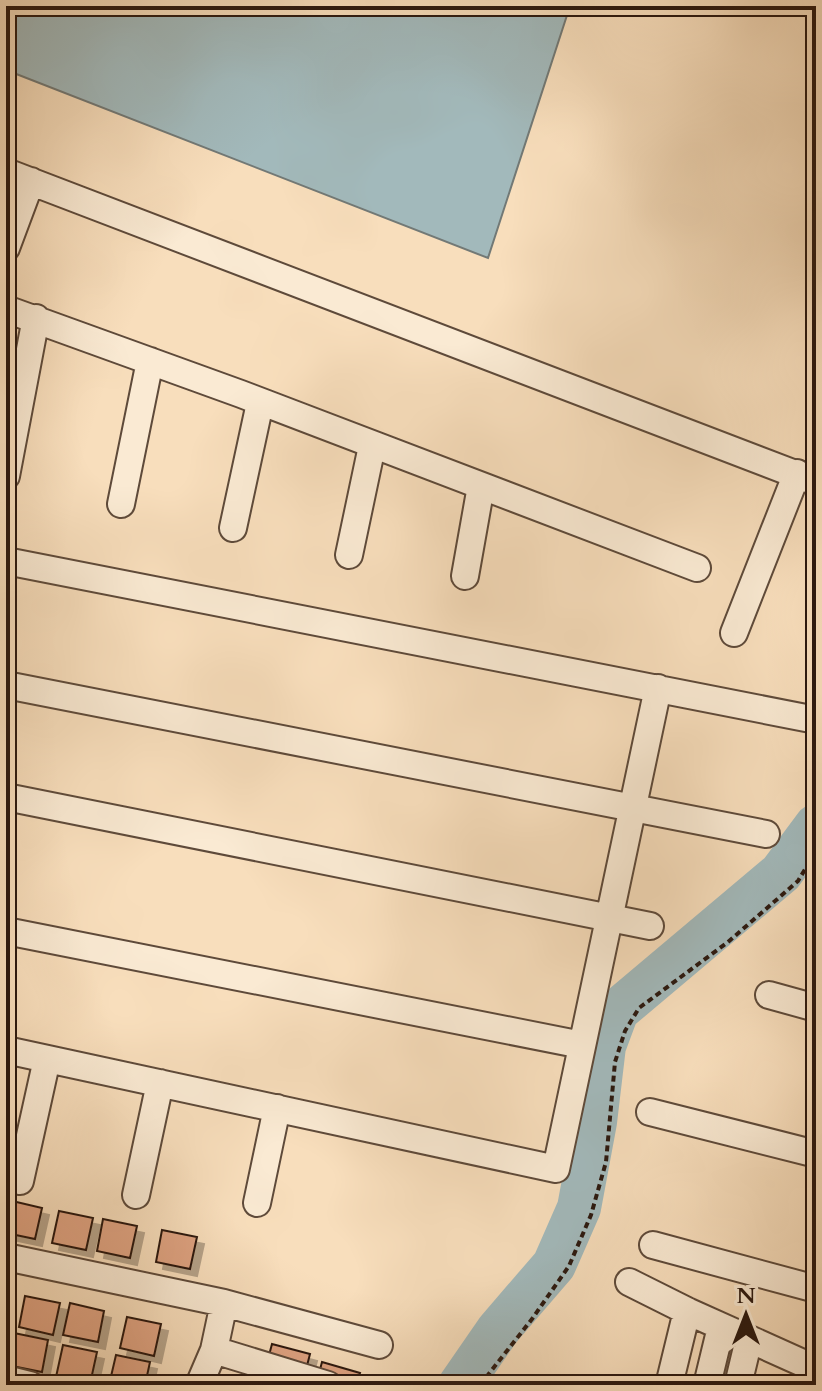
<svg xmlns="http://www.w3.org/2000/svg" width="822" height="1391" viewBox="0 0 822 1391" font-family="Cardo,serif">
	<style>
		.water { fill: #a2b9bb; stroke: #727976; stroke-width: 2 }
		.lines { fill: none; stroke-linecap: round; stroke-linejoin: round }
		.river { stroke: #a2b9bb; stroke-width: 44 }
		.building { fill: #dfa382; stroke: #2b180f; stroke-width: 2; filter: url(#shadow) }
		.minor-casing { stroke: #5e4a3a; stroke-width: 30 }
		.path { stroke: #2b180f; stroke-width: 4; stroke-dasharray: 6 4; stroke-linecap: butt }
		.minor { stroke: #faead3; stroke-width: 26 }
	</style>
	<defs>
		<filter id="shadow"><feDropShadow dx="7" dy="7" stdDeviation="0" flood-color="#0004"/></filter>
	</defs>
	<rect width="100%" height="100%" fill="#f8debc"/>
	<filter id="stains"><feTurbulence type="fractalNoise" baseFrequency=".0025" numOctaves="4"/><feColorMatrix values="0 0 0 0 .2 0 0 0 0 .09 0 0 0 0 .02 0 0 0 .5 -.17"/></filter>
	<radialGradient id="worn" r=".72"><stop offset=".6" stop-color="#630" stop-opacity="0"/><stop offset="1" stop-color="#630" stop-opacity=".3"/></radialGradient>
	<path class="water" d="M6,6H570L488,258L6,70Z"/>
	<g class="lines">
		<path class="river" d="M460,1385L498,1330L554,1265L579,1208L595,1122L604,1046L617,1011L781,873L816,826"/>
	</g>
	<path class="building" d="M8,1200L42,1208L35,1239L6,1233Z
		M59,1211L93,1218L86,1250L52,1243Z
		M103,1219L137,1226L130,1258L97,1251Z
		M162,1230L197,1237L190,1269L156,1262Z
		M25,1296L60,1303L53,1335L19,1327Z
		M70,1303L104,1311L98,1342L63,1335Z
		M127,1317L161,1324L154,1356L120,1348Z
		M14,1333L48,1340L42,1372L7,1365Z
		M272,1344L310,1354L302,1385L263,1378Z
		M63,1345L97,1352L90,1384L56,1377Z
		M116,1355L150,1362L145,1385H109Z
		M322,1362L360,1373L356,1385H316Z"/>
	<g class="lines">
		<defs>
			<path id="minor" d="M6,172L816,482
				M6,248L31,181
				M6,309L241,394L697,568
				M6,476L36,318
				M121,504L150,361
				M233,528L260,403
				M349,555L372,446
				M6,561L816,720
				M465,576L481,486
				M734,633L797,473
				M6,685L766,834
				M6,797L650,926
				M6,931L582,1045
				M769,995L816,1008
				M6,1050L556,1169L658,688
				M650,1112L816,1154
				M20,1181L47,1059
				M136,1195L160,1083
				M257,1203L277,1108
				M653,1245L816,1289
				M6,1257L224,1303L379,1345
				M629,1282L687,1311L816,1369
				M214,1350L328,1385
				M6,1379L30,1385
				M199,1385L214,1350L224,1303
				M669,1385L687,1311
				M707,1385L721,1327
				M738,1385L749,1339"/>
		</defs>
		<use href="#minor" class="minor-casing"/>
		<path class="path" d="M480,1385L532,1319L569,1266L591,1215L606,1162L615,1062L625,1031L639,1008L728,942L798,881L816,851"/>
		<use href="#minor" class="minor"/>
	</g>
	<rect width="822" height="1391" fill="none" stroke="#f8debc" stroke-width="32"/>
	<rect x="8" y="8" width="806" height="1375" fill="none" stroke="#2b180f" stroke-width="4"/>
	<rect x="16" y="16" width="790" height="1359" fill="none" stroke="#2b180f" stroke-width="2"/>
	<g transform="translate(746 1315)" stroke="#faead3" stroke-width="6" paint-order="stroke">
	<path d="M0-6L14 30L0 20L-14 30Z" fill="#2b180f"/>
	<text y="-12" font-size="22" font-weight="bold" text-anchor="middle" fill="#2b180f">N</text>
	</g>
	<rect width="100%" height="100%" filter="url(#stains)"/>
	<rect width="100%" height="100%" fill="url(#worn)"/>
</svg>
